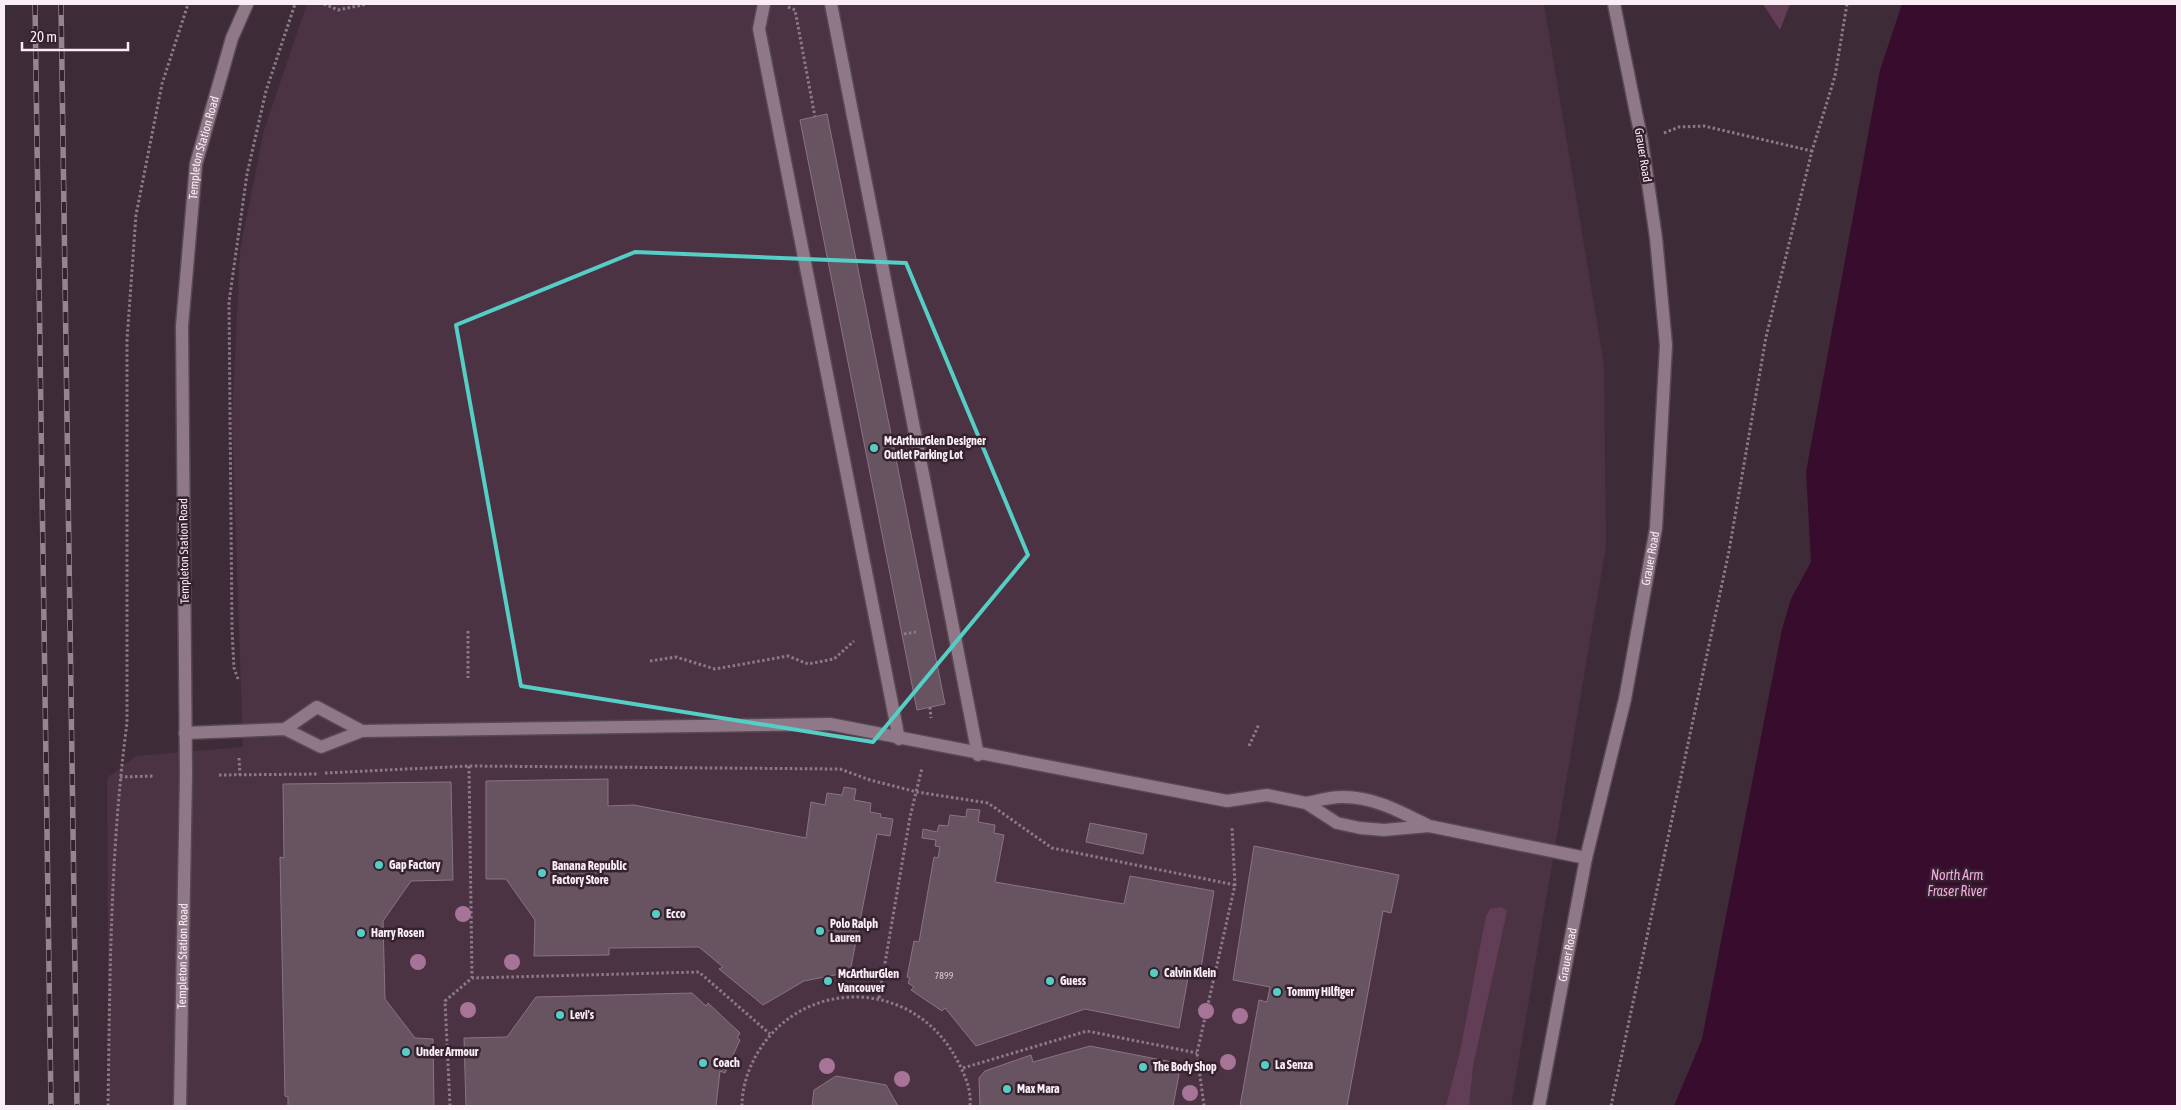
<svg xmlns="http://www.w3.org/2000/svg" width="2181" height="1110" viewBox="0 0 2181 1110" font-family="'Asap Condensed',sans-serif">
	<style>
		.built { fill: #4c3344 }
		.green { fill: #613e56 }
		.water { fill: #370c2d }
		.building { fill: #685361; stroke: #8a7483 }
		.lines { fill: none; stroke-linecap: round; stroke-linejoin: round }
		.service-casing { stroke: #574852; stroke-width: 15 }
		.minor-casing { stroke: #574852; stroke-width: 15 }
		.path { stroke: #8b7b86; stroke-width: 3; stroke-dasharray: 2.5 2.5; stroke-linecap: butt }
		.service { stroke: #8f7988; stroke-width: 12 }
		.minor { stroke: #8f7988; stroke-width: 12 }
		.rail-casing { stroke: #95858f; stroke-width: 5.5 }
		.rail { stroke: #34222e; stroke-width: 4; stroke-dasharray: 11; stroke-linecap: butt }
		.tree { fill: #a77497 }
		.marked { fill: none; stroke: #55cec5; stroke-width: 4; stroke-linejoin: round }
		.poi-dot { fill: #55cec5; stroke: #34222e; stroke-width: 2 }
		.labels { text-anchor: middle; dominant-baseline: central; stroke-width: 5; stroke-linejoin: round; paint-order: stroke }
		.number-label { font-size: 10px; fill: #d6c6d0 }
		.street-label { font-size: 12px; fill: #faedf5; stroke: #34222e }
		.poi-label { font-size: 12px; font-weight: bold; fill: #faedf5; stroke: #34222e; text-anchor: start }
		.water-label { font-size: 14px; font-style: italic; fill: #f6aadf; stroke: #34222e }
	</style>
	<rect width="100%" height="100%" fill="#3e2b38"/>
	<path class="built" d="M307,4H1544L1604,365L1606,546L1511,1106H109L107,778L136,756L243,747L232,420L240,251L264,130Z"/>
	<path class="green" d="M1763,4H1790L1780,30Z
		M1501,907L1507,911L1473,1066L1469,1106H1446L1460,1052L1486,916L1490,909Z"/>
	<path class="water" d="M1902,4H2177V1106H1674L1702,1039L1782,629L1791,599L1811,562L1806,472L1880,70Z"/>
	<path class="building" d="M827,114L945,704L917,710L800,120Z
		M608,779V806L634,805L806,838L811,802L825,805L827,793L842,795L844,787L856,789L854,800L871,803L870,812L881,814L880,817L893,819L890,836L877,834L850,972L804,981L763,1005L719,969L723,967L699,947L609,948V955L534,956L535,920L506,879H486V781Z
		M451,782L453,880L411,881L383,921L385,999L415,1038L433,1039L434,1106H288V1097L285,1096L280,857L284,858L283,784Z
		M967,809L980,810L978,822L995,825L994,833L1004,835L995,882L1124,904L1130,876L1214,891L1200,974L1189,972L1179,1028L1085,1009L976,1046L945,1008L942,1011L911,990L914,987L908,983L910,978L907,977L914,941L919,942L934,857L938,858L940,847L935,846L936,840L922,838L923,829L937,832L939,825L948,826L950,815L966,817Z
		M1090,823L1147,834L1143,854L1086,842Z
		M1254,846L1399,875L1391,913L1383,911L1347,1106H1240L1259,1000L1267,1002L1270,987L1233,980Z
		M692,993L706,1006L708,1003L740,1033L737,1038L740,1040L725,1073L720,1071L716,1106H466L464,1038L507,1037L536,997Z
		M1090,1046L1172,1062L1171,1067L1180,1069L1173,1106H980L979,1078L985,1071L1031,1055L1033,1062Z
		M836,1076L886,1085L898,1106H812L814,1090Z"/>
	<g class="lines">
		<defs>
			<path id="service" d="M764,4L759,29L899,739
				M831,4L978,755
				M285,729L317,707L362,731
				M185,733L285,729L321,747L362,731L830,724L1227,801L1267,795L1306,803L1337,823L1360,828L1384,830L1429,826L1586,858
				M1306,803C1317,801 1329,797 1341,797C1373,796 1401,812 1429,826"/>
			<g id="minor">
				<path id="s1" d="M180,1106L186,775L182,326L196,164L232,38L247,4"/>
				<path id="s2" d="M1539,1106L1586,858L1625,699L1656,528L1666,345L1656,238L1642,142L1614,4"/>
			</g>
		</defs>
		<use href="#service" class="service-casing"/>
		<use href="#minor" class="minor-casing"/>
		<path class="path" d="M324,4L338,10L367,4
			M788,7L795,10L815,117
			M1664,133L1679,127L1704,126L1812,151
			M468,631V678
			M904,634L916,632
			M650,661L676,657L715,669L788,656L808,664L834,659L854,641
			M238,679L234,668L232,630L229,302L247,174L266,91L295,4
			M930,707L931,718
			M1249,746L1259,724
			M239,758L240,775
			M469,766L472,978
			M325,773L469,766L840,769L870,780L917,792L988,803L1052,848L1235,885
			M219,775L319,774
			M120,777L155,776
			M879,998L910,817L922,768
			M963,1068L1087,1031L1197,1053
			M108,1106C110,978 110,851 127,723V340L136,215L162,84L188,4
			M450,1106L445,1001L472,978L699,972L770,1034
			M742,1106C742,1086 749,1066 760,1049C806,978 909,980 953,1053C962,1068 972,1088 970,1106
			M1204,1106L1197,1053L1235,885L1232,828
			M1611,1106L1729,551L1766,337L1812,151L1835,76L1847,4"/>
		<use href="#service" class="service"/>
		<use href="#minor" class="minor"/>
		<defs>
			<path id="rail" d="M35,4L51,1106
				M61,4L77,1106"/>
		</defs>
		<use href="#rail" class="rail-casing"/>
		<use href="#rail" class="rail"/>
	</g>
	<g class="tree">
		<circle cx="463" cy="914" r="8"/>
		<circle cx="418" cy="962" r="8"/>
		<circle cx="512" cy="962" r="8"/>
		<circle cx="468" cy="1010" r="8"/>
		<circle cx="1206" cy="1011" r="8"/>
		<circle cx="1240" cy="1016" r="8"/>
		<circle cx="1228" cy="1062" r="8"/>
		<circle cx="827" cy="1066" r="8"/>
		<circle cx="902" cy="1079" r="8"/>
		<circle cx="1190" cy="1093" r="8"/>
	</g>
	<path class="marked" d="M635,252L906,263L1028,555L873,742L521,686L456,325Z"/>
	<g class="poi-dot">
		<circle cx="874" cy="448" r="5"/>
		<circle cx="379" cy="865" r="5"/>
		<circle cx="542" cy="873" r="5"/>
		<circle cx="656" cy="914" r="5"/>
		<circle cx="820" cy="931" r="5"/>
		<circle cx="361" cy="933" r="5"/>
		<circle cx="1154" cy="973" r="5"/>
		<circle cx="828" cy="981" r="5"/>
		<circle cx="1050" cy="981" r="5"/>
		<circle cx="1277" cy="992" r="5"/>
		<circle cx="560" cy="1015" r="5"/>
		<circle cx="406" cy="1052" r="5"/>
		<circle cx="703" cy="1063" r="5"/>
		<circle cx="1265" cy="1065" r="5"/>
		<circle cx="1143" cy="1067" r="5"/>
		<circle cx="1007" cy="1089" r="5"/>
	</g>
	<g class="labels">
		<g class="number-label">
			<text x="944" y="975">7899</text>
		</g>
		<g class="street-label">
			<text stroke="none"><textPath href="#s1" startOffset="960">Templeton Station Road</textPath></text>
			<text transform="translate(1643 155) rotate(81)">Grauer Road</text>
			<text transform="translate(184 551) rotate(-91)">Templeton Station Road</text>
			<text stroke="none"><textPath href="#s2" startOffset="559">Grauer Road</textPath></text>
			<text stroke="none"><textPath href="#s2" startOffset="154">Grauer Road</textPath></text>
			<text stroke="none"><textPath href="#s1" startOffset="150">Templeton Station Road</textPath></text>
		</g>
		<g class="poi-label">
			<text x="884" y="441">McArthurGlen Designer<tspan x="884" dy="14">Outlet Parking Lot</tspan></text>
			<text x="389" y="865">Gap Factory</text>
			<text x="552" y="866">Banana Republic<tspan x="552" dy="14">Factory Store</tspan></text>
			<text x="666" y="914">Ecco</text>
			<text x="830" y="924">Polo Ralph<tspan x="830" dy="14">Lauren</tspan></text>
			<text x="371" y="933">Harry Rosen</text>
			<text x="1164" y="973">Calvin Klein</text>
			<text x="838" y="974">McArthurGlen<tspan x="838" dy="14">Vancouver</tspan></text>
			<text x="1060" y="981">Guess</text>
			<text x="1287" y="992">Tommy Hilfiger</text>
			<text x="570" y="1015">Levi's</text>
			<text x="416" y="1052">Under Armour</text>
			<text x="713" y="1063">Coach</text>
			<text x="1275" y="1065">La Senza</text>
			<text x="1153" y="1067">The Body Shop</text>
			<text x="1017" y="1089">Max Mara</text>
		</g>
		<g class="water-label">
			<text x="1957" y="875">North Arm<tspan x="1957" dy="16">Fraser River</tspan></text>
		</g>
	</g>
	<rect width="2181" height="1110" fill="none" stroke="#faedf5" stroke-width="10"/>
	<path d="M22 42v8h106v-8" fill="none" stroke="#faedf5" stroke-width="2.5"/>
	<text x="30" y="42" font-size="15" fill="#faedf5" stroke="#34222e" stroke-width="4" paint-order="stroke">20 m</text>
</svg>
